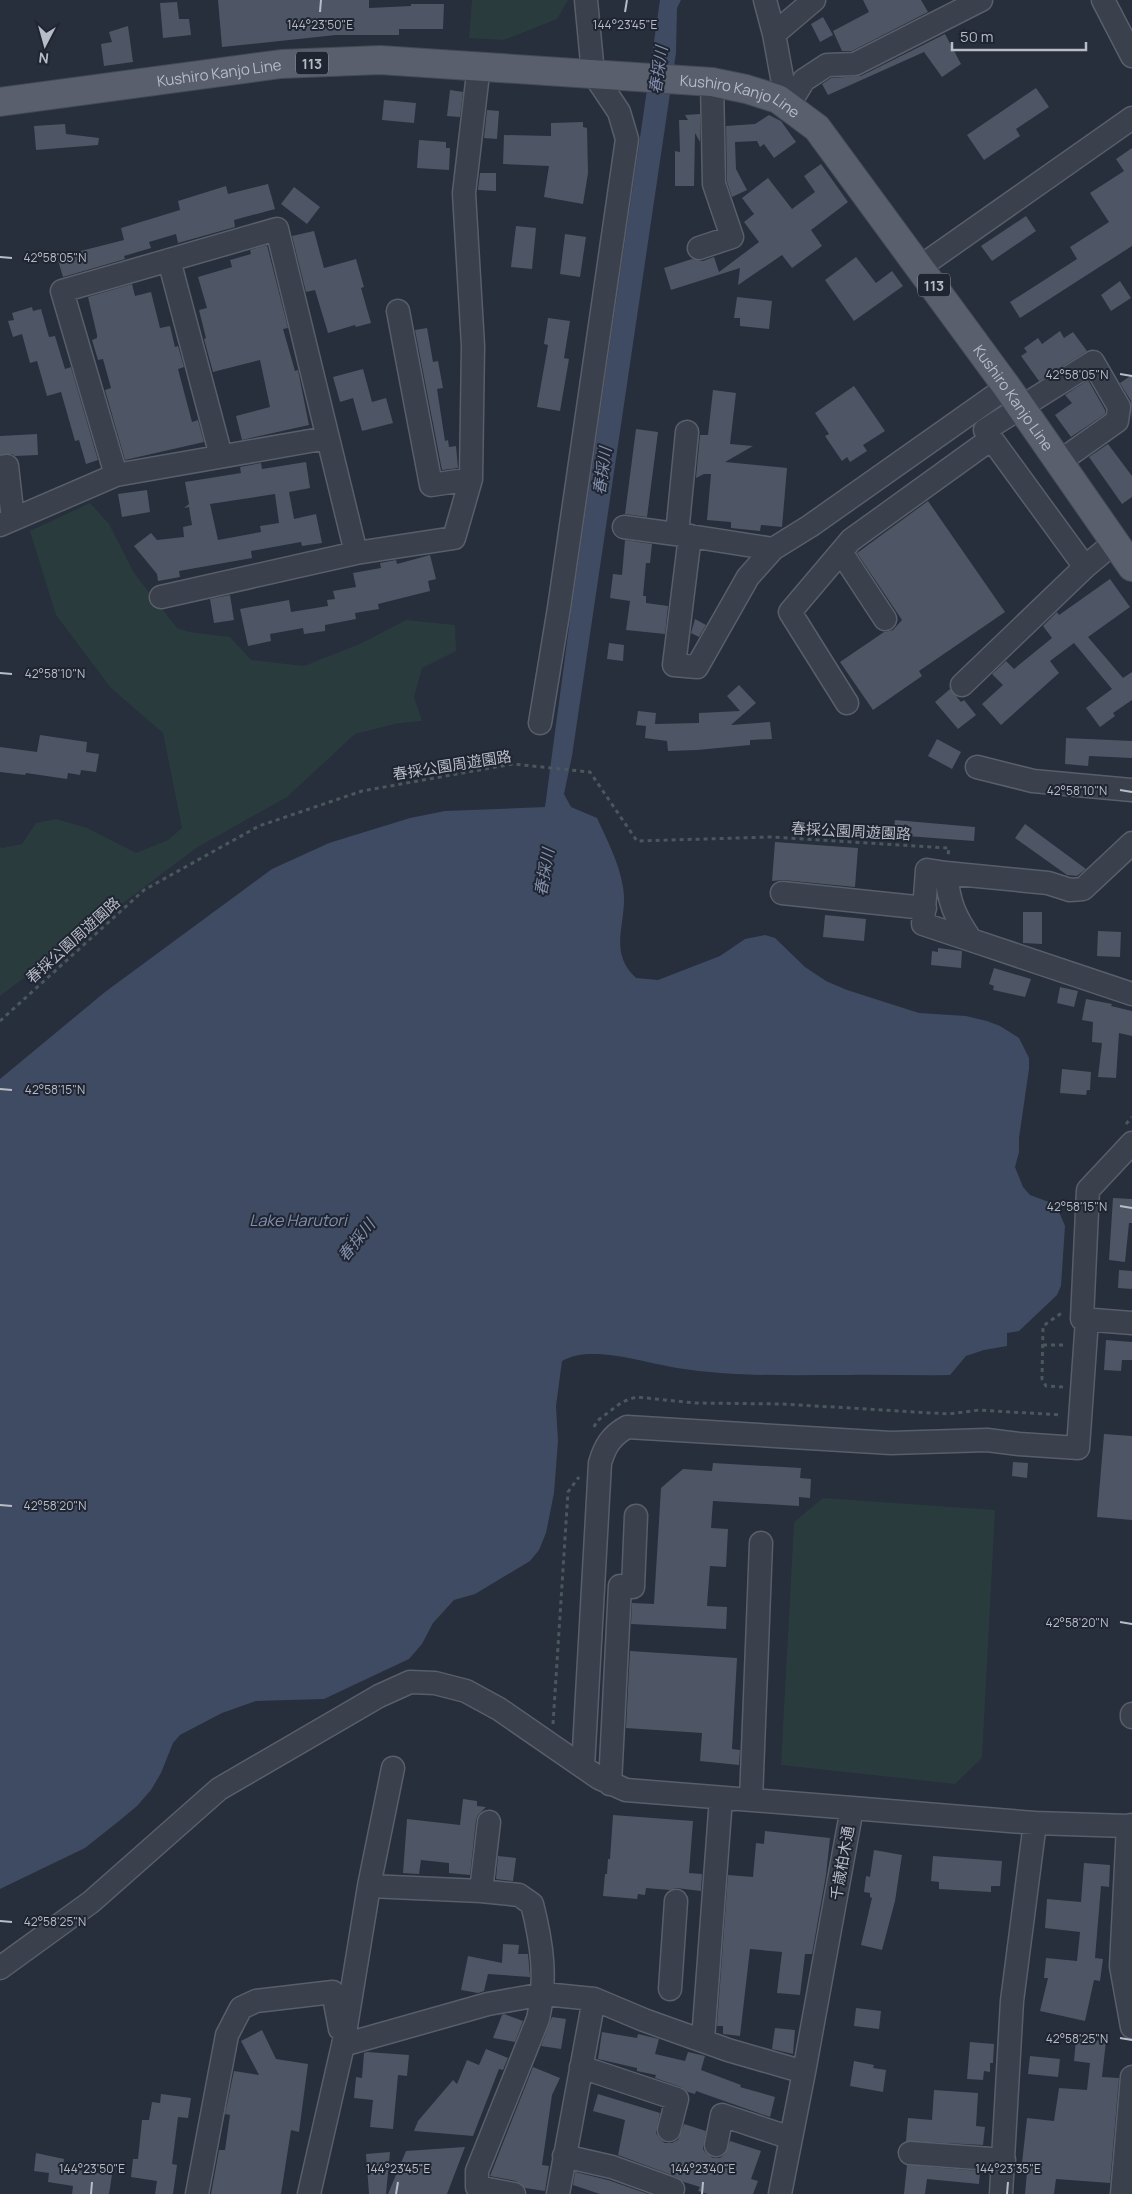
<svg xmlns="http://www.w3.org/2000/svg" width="1132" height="2194" viewBox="0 0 1132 2194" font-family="Manrope,'Noto Sans JP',sans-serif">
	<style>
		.green { fill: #2a3b3e }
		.water { fill: #3f4b63 }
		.building { fill: #4e5665; fill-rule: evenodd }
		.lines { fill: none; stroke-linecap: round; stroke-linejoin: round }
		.minor-casing { stroke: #595e6a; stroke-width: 25 }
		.major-casing { stroke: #444956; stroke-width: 30 }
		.path { stroke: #49585c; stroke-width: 3; stroke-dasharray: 4 4; stroke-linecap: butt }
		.minor { stroke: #3b404d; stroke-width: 22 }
		.major { stroke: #595f6c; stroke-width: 28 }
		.ticks { fill: none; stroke: #b7bcc7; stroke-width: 2 }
		.labels { text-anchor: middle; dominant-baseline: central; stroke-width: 4; stroke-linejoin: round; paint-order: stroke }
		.shield { fill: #202532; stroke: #8a8f9a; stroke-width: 1 }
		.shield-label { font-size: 14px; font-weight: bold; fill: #b7bcc7 }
		.street-label { font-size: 15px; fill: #b7bcc7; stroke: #202532 }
		.water-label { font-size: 16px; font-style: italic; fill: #828fac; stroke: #202532 }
		.ticks-label { font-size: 12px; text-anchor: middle; fill: #b7bcc7; stroke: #202532; stroke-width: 4; stroke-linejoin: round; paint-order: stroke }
	</style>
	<rect width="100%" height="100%" fill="#272e3c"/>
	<path class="green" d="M472,0H568L557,19L504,40L469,38Z
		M90,503L109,524L134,573L177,628L189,632L230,637L251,660L304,666L362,643L406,620L455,625L456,651L422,668L414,697L422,721L399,723L355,734L287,797L196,848L0,996V847L2,848L22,844L36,823L56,819L87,828L136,853L168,840L182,828L163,733L111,688L56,615L30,531Z
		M823,1498L995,1510L982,1758L955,1784L781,1765L794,1522Z"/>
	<path class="water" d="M660,0H681L677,8L676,53L572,756L564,794L571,807L597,818C607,840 619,862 623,887C629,921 606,950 636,978L658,980L720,956L745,939L765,935L775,938L805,967L826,981L847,990L919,1013L966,1016L987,1021L1000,1026L1019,1038L1029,1058V1069L1019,1138V1152L1015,1167L1023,1187L1030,1195L1049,1202L1060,1214L1065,1226L1061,1286L1057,1295L1019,1331L1007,1333V1346L984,1350L966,1356L950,1375C916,1376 882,1374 848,1375C791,1375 733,1377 677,1368C644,1363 592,1344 562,1361L556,1406L558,1441L554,1493L546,1533L539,1550L530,1561L475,1594L454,1600L433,1623L422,1644L409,1659L324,1699L256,1701L222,1713L180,1735L173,1743L161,1773L151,1790L137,1806L119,1821L85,1848L0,1889V1079L105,992L272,869L329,843L410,818L445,811L545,807L571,612Z"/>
	<path class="building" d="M218,0H369V8L411,6V4H444L443,29H399V35H336L222,47Z
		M863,0H921L928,12L852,51H842L833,31L869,12Z
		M177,2L179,19H189L191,35L163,38L160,3Z
		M823,17L833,35L820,42L811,24Z
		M128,26L133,62L104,66L101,44L112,42L109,32Z
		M945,34L961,64L942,77L924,52L828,95L822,84L831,78L861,76Z
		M1036,88L1049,107L1016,129L1020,136L984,160L967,135Z
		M450,90L463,92L460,117L447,116Z
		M384,100L416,103L414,123L382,120Z
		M487,110L499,111L497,139L484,138Z
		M700,114V142L695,133L694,186H675V151L680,152L679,120H688L685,115Z
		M769,115L781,121L796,142L774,158L764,144L760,147L757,141L735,142L736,169L747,190L732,197L727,182L726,126L755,124Z
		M583,122V127L587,128L588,173L583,204L544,197L549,166L503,164L504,135L551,136V123Z
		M65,124L66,134L99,138L98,145L36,150L34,126Z
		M419,140L446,142V148H450L449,170L417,168Z
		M1132,148V246L1020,318L1010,302L1077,259L1070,247L1109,222L1090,193L1124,171L1116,159Z
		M821,164L848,202L811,230L822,246L792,268L782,255L738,285L740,268L671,290L664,268L692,259L703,261L714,257L719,272L759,242L744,222L754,214L742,198L768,178L792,209L815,192L804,176Z
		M480,173H496V191L478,190Z
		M268,184L275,209L234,220L235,227L178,243L176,234L149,242L151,248L124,256L125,259L63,277L57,257L124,240L121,228L180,210L178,201L226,186L228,194Z
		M294,187L320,207L307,224L281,204Z
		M1026,216L1036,231L992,261L981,246Z
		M516,226L536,228L532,269L511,267Z
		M314,231L324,268L356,259L364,287L361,288L371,323L356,327L355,325L328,333L315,290L306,292L292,236Z
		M565,234L586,237L580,277L560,274Z
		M267,245L288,328L283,329L295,371L298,370L309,425L242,440L236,416L270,407L260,360L213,372L204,339L206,338L199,310L207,308L198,277L232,267L230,260L251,254L250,250Z
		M856,257L876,283L892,271L903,286L854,321L825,280Z
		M1120,281L1131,298L1111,311L1101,295Z
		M132,284L135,296L151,292L160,328L170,326L175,347L178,346L184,367L178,369L192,422L198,420L204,442L125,460L105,390L111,388L103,359L98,360L92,340L97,338V335L88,297Z
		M737,297L772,301L769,329L740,326V318H734Z
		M32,307L33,311L41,309L49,337L55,336L65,369L71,367L98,460L86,464L79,440L75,441L61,392L47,396L37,361L30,363L22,334L13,337L8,321L14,320L12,313Z
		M548,318L570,321L564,358L569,359L560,411L537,407L548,345L544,344Z
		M427,328L433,362L438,361L443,388L437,389L445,441L448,440L449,447L456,446L458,468L442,470L415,330Z
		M1060,331L1064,338L1073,332L1087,351L1039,381L1021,356L1027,352L1024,348L1038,338L1042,344Z
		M363,369L372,402L386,398L393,423L362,431L353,398L340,402L333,377Z
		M1132,375V422L1131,401L1120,383Z
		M1088,380L1105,410V414L1071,437L1055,415L1072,403L1065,395Z
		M854,386L885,431L863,445L867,451L850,462L847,457L842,461L825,436L829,434L815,413Z
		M713,390L736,393L730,444L753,446L725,462L787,468L782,527L761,525L760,531L731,528V522L707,520L711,474H704L696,478L700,435H708Z
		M636,429L658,432L647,517L625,514Z
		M37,434L38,455L15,456L12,454H0V436Z
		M1108,444L1132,476V497L1122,504L1089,457Z
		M306,462L310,488L289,492L294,519L316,514L322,543L302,546L301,542L251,551L252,558L179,571L180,577L158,581L157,574L134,546L151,533L157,540L184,537L183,527L192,525L189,507L184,508L189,504L185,482L241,473L240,467L261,463L262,469ZM275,494L279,523L260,526L261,532L218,540L210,504Z
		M147,490L150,512L122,517L118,494Z
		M928,501L1005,612L919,671L922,676L873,710L840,662L884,632L893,630L902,620L857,553Z
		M625,540L652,544L650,563H646L643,596H646V603L668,606L665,634L626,630L630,601L610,598L613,574L622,575Z
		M430,555L436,579L428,581L430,591L378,604L379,609L355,613L356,619L325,625V631L304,634L303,628L270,634L271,641L248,646L240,609L289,600L291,612L328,606L327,600L335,599L333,591L356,587L353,573L381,568L380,563L396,560L397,564Z
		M1110,579L1130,607L1088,637L1123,678L1132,672V700L1113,713L1115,716L1100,727L1086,708L1112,689L1074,643L1050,661L1059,673L1001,725L982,704L1003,685L992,674L1006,661L1014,669L1052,638L1043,626L1057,612L1059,615Z
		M230,595L234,620L214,623L210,599Z
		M695,619L706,625L699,637L691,633Z
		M609,643L624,645L623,661L607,659Z
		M739,685L756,703L731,725L770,722L772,739L750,740V745L697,750L668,751L667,741L645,738L646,726L636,725L638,711L656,713L655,724L699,723V713L740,711L727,696Z
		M950,689L961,702L964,700L976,715L958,729L935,702Z
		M40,735L87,742L86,752L99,754L96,772L81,770L80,775L68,773L67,779L26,773L25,775L0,772V747L37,752Z
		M1066,738L1132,741V758L1089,756L1088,766L1065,764Z
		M937,739L961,752L952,769L928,756Z
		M895,820L975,827L974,841L893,835Z
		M1025,824L1086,869L1077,876L1067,875L1015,838Z
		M775,842L858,848L855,887L783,880L772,881Z
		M1023,912H1042V944L1023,943Z
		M825,915L866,919L864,941L823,937Z
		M1098,931L1121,932L1120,957L1097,956Z
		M938,948L962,951L961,968L931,965L932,951L938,952Z
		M994,968L1031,979L1025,997L993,990L994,986L989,984Z
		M1060,987L1078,991L1074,1007L1057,1003Z
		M1086,999L1112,1004L1111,1006L1132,1011V1036L1119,1033L1116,1078L1098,1077L1102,1043L1092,1042L1093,1022L1082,1020Z
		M1062,1069L1091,1072L1090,1090H1087L1086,1095L1060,1093Z
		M1113,1198L1132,1199V1223H1129L1125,1262L1109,1260Z
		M1119,1270L1132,1271V1289L1118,1288Z
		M1106,1340L1132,1342V1360H1122L1121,1371L1104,1370Z
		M1104,1434L1132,1436V1520L1097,1517Z
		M1013,1462L1028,1463L1027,1478L1012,1476Z
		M713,1463L801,1468L800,1478L811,1479L810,1498L799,1497V1506L713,1501L711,1528L728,1529L726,1567L710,1566L707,1606L727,1607L726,1629L631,1624L632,1603L654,1604L661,1488L683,1469L712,1471Z
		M630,1651L737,1658L732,1749L740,1750L739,1765L700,1761L702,1733L626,1728Z
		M463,1799L477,1801V1806L486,1807L478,1815L476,1820L470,1875L449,1873V1863L421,1860L419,1874L403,1873L407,1819L460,1825Z
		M613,1815L693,1821L689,1873L702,1874L701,1891L676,1888L670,1890L646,1888L645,1895L638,1894L637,1899L603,1896L605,1874H607L608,1859H610Z
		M765,1831L830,1838L826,1875L812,1954H805L800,1995L777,1993L782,1952L750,1949L740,2036L723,2034V2026H717L728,1875L753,1877L756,1843L764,1844Z
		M874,1850L902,1855L895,1901L882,1950L861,1945L872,1898L870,1897V1893L864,1892L866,1876L870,1877Z
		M498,1856L516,1858L513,1881L496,1879Z
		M933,1856L1002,1861L1000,1886H991V1892L939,1889V1882L931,1881Z
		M1084,1863L1110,1865L1109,1887L1101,1886L1095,1958L1103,1959L1100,1981L1094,1980L1085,2021L1040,2011L1048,1978H1044L1046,1958L1077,1961L1080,1932L1045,1928L1047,1899L1081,1902Z
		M503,1944L519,1945L518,1954H528L530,1977L488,1974L484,1991L478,1993L461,1990L468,1956L502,1963Z
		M856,2008L881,2011L879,2029L854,2026Z
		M504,2014L523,2021L515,2042L493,2038L502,2015Z
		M552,2017L566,2019L561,2049L541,2046Z
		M775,2028L795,2030L793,2054L772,2049Z
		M262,2030L276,2059L308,2064L299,2132L291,2130L281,2194H211L219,2150H225L230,2115L225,2114L234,2071L259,2075L241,2041Z
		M602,2032L637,2038L638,2034L659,2039L655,2054L685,2061L688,2052L705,2056L701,2070L741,2085L740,2087L775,2097L770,2117L696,2091L695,2094L688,2092L681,2087L655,2078L656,2075L637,2071V2068L598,2059Z
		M1076,2039L1106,2041L1102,2077L1119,2078L1110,2183L1056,2179L1054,2194H1025L1027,2172H1021L1027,2118L1054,2121L1059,2088L1087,2090L1090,2063L1074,2061Z
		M970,2042L994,2044L993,2063H990V2072L984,2071L983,2080L967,2079Z
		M486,2049L508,2058L503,2070L499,2069L473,2136L414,2131L418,2121L453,2080L457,2084L467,2060L479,2065Z
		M367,2052L409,2055L407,2076L398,2075L393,2129L370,2127L373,2100L354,2098L356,2077L362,2078L364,2053Z
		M1030,2056L1060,2059L1058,2077L1028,2074Z
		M854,2061L874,2065L873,2068L886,2070L883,2092L850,2086Z
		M533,2067L560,2078L552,2095L542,2165L549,2166L545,2191L525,2188L516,2181L490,2176Z
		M934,2090L978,2093L976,2126L985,2127L983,2145L906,2141L908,2118L932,2120Z
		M161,2094L191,2098L188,2118L178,2117L172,2164L177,2165L173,2194H155L157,2181L131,2177L133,2159H138L142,2120H149L152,2102L160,2103Z
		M598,2094L660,2113L656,2133L660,2139L665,2143H672L678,2140L684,2124L706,2131L703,2149L707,2154L713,2158H720L725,2154L730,2141L761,2151L751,2179L758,2181L753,2194H708L698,2191L700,2187L684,2182L677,2177L618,2155L625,2120L593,2111Z
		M465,2147L447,2194H388L406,2151Z
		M390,2152L386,2194H369L366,2154Z
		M36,2153L64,2159L63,2168L112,2175L109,2194H72L73,2186L48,2182L49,2173L34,2171Z
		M907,2165L980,2171L979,2184L927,2179L925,2194H904Z
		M575,2172L608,2180L648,2194H600L573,2185Z"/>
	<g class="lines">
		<defs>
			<path id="minor" d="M765,0L774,34L783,83L778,99
				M1103,0L1132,56
				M774,34L814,0
				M788,106L804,80L827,65L855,64L981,0
				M699,248L732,237L714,184L712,82
				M169,260L221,456
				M920,267L1132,118
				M398,311L431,485L471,479
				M1059,462L1117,421L1119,407L1093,362L985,430L1085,567L1115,542
				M0,467L7,466L13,519
				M116,475L62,291L277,229L356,553L454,538L471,479L473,346L464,193L479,65
				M0,525L116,475L327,438
				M624,527L690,536
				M677,534L687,432
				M773,549L690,536L674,665L697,667L748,577L773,549L810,526L1007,387
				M841,552L885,619
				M161,597L356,553
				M962,685L1085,567
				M847,703L790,612L851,540L991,439
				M540,723L559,608L627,139L619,112L593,73L586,0
				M977,767L1033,781L1132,790
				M1132,843L1083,889L1070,890L1048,883L946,873C949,903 954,915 971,940L1132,994
				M946,873L927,870L923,924L971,940
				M782,893L925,908
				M1132,1143L1088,1190L1082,1319L1132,1323
				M1132,1714V1717
				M583,1767L600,1463C605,1446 611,1436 627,1427L891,1443L987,1440L1019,1444L1078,1448L1087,1319
				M610,1784L620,1586L633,1587L636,1516
				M751,1800L761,1543
				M1128,1826L1121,1966L1132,2027
				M369,1886L481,1891L489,1822
				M481,1891L519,1895L532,1904C542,1943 547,1979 538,2019L477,2171V2187L514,2194
				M0,1968L91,1902L219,1789L379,1696L410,1682L435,1683L466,1691L499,1709L599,1778L626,1790L852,1808
				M670,1989L676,1901
				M703,2040L721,1798
				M343,2045L488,2004L544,1994L594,1999L644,2020L728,2050L804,2072
				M581,2067L677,2099L669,2130
				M716,2145L722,2115L791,2138
				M910,2153L1004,2160
				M564,2156L612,2167L673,2189
				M197,2194L227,2035L241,2008L256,2001L333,1992L340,2029
				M309,2194L343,2045L369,1886L393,1768
				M558,2194L594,1999
				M780,2194L804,2072L852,1808L1035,1823L1128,1826L1132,1825
				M1001,2194L1012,2001L1035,1823
				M1122,2194L1132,2077"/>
			<g id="major">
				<path id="s1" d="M0,102L281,64L380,60L712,82L746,89L778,99L817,128L1007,387L1132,567"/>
			</g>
		</defs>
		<use href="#minor" class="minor-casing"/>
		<use href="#major" class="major-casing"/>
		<path class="path" d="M0,1021L144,890L259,826L362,791L513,764L590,772L637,841L771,837L949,848L948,855
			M1126,1124L1132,1117
			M1043,1345H1065
			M1063,1387L1046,1386L1042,1379L1043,1326L1063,1312
			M594,1427L597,1421L622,1402L636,1397L695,1403L783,1404L949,1414L979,1410L1061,1415
			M553,1724L568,1492L579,1477"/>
		<use href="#minor" class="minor"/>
		<use href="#major" class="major"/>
	</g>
	<path class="ticks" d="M320,12L321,0M625,12L627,0M0,257L12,258M1120,374L1132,376M0,673L12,674M1120,790L1132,792M0,1089L12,1090M1120,1206L1132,1208M0,1505L12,1506M1120,1622L1132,1624M0,1921L12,1922M1120,2038L1132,2040M91,2194L92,2182M396,2194L398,2182M702,2194L703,2182M1007,2194L1008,2182"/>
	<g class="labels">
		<g class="shield">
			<rect x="296" y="51.5" width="32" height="23" rx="4"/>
			<rect x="918" y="273.5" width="32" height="23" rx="4"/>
		</g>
		<g class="shield-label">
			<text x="312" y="63">113</text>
			<text x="934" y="285">113</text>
		</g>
		<g class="street-label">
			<text stroke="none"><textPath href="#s1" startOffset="221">Kushiro Kanjo Line</textPath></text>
			<text stroke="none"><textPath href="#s1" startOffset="746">Kushiro Kanjo Line</textPath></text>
			<text stroke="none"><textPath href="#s1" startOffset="1166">Kushiro Kanjo Line</textPath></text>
			<text transform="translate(452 765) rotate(-9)">春採公園周遊園路</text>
			<text transform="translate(851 831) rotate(3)">春採公園周遊園路</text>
			<text transform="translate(73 940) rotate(-42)">春採公園周遊園路</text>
			<text transform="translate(842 1863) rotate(-80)">千歳柏木通</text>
		</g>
		<g class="water-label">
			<text transform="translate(658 70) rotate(-82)">春採川</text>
			<text transform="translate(602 471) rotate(-82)">春採川</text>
			<text transform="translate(544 872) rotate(-80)">春採川</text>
			<text x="298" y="1220">Lake Harutori</text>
			<text transform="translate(356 1240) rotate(-51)">春採川</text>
		</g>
	</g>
	<g class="ticks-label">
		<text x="320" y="29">144°23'50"E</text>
		<text x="625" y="29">144°23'45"E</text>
		<text x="55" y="262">42°58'05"N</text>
		<text x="1077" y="379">42°58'05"N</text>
		<text x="55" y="678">42°58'10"N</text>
		<text x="1077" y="795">42°58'10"N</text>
		<text x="55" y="1094">42°58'15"N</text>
		<text x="1077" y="1211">42°58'15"N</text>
		<text x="55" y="1510">42°58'20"N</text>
		<text x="1077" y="1627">42°58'20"N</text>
		<text x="55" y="1926">42°58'25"N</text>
		<text x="1077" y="2043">42°58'25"N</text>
		<text x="92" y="2173">144°23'50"E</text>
		<text x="398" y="2173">144°23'45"E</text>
		<text x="703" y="2173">144°23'40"E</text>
		<text x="1008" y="2173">144°23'35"E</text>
	</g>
	<g transform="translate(45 45) rotate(186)" stroke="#202532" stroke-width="4" paint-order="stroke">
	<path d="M0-4L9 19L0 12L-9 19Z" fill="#b7bcc7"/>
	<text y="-8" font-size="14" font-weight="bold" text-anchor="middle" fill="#b7bcc7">N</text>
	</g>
	<path d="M952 42v8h134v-8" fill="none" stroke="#b7bcc7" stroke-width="2.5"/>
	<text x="960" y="42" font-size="15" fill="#b7bcc7" stroke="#202532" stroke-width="4" paint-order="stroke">50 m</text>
</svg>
